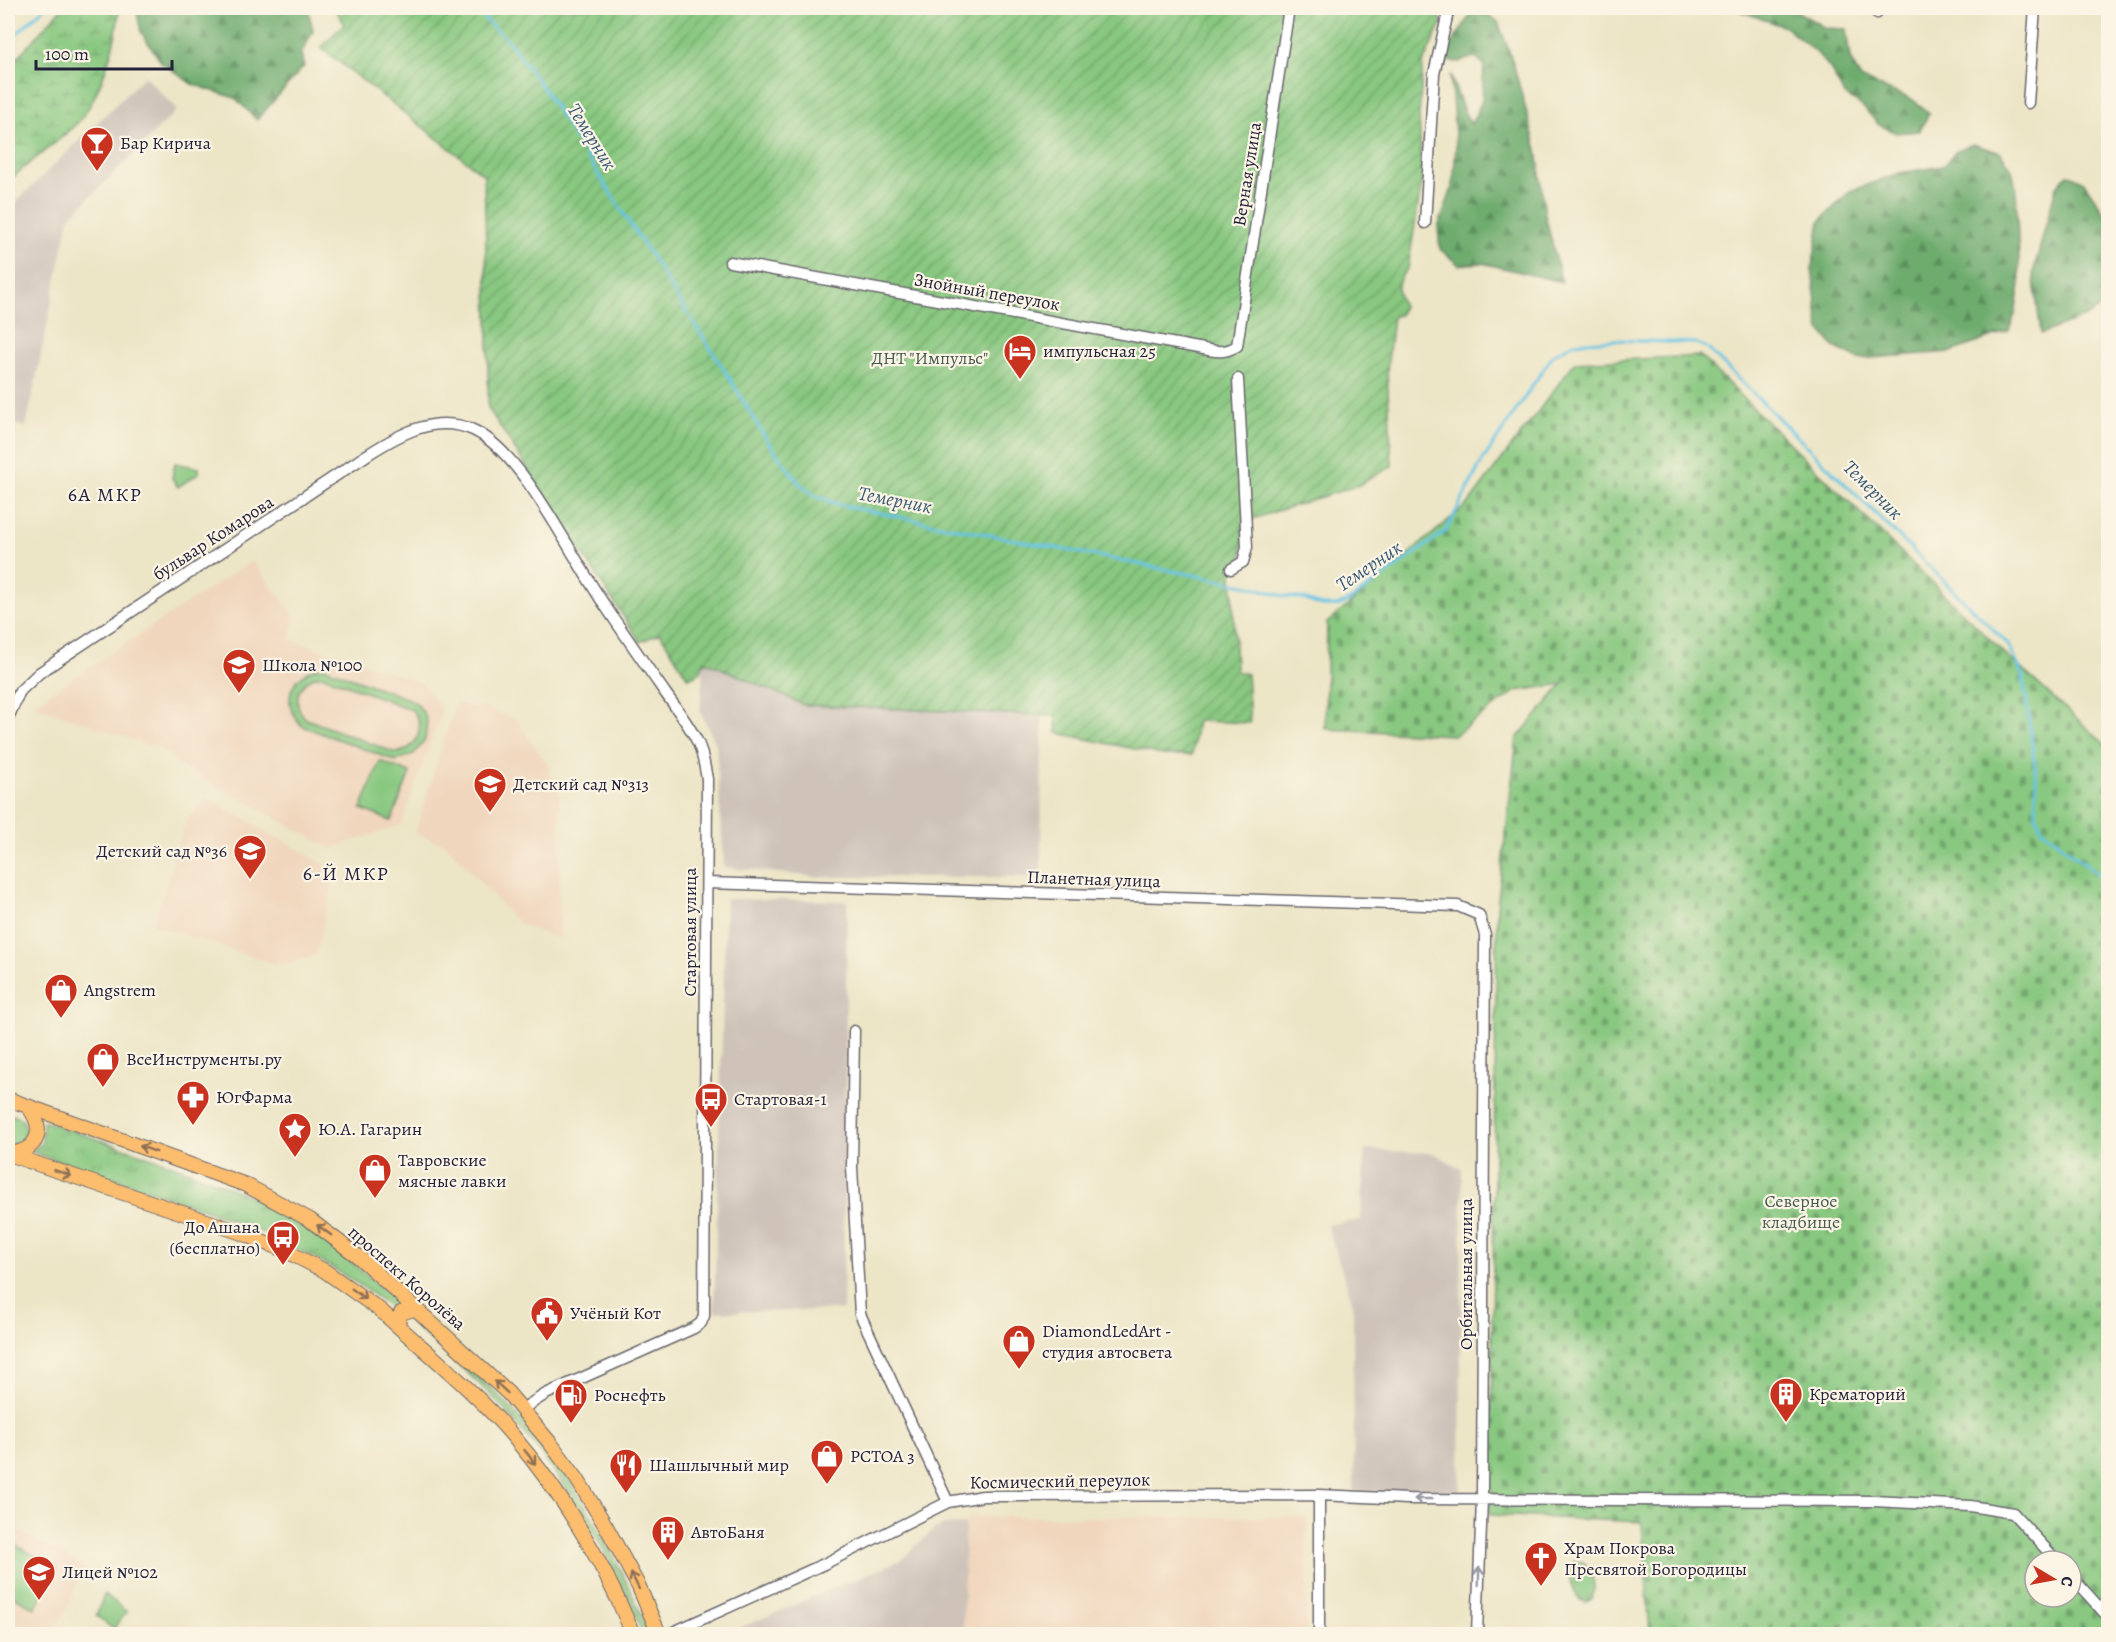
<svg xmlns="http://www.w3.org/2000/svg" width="2116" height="1642" viewBox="0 0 2116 1642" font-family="Alegreya,serif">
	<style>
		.built { fill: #f0d6bc }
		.industrial { fill: #cec2b9 }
		.grass { fill: url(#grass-tufts); stroke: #55755e; stroke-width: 1.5 }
		.forest { fill: url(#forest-firs); stroke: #486754; stroke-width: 1.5 }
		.wetland { fill: url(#wetland-marsh); stroke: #55755e; stroke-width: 1.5 }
		.cemetery { fill: url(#cemetery-stones); stroke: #55755e; stroke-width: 1.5; fill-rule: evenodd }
		.park { fill: #88c880; stroke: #55755e; stroke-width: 1.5; fill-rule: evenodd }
		.garden { fill: url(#garden-furrows); stroke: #55755e; stroke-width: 1.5 }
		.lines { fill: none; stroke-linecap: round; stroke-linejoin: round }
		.stream { stroke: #67c4e5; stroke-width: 3 }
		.minor-casing { stroke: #69666c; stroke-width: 13 }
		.major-casing { stroke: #69666c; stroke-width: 16 }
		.minor { stroke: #fff; stroke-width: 10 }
		.major { stroke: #fcbd6e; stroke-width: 14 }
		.oneway { stroke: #8f7054 }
		.oneway2 { stroke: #9c9ca7 }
		.labels { text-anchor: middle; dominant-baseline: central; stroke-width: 4.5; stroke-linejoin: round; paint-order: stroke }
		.poi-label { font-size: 18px; fill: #22223b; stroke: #fcf5e5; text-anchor: start }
		.street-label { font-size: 18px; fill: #22223b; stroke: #fcf5e5 }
		.park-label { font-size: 18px; fill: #465c53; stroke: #fcf5e5 }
		.water-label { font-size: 20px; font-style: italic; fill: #3a5b76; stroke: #fcf5e5 }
		.neighbourhood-label { font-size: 20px; letter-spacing: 1.5px; fill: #22223b; stroke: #fcf5e5 }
	</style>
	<defs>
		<pattern id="grass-tufts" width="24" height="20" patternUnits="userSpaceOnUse" patternTransform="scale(1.5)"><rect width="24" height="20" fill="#88c880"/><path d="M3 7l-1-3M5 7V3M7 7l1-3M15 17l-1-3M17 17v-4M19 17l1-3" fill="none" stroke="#6fa26a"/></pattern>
		<pattern id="forest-firs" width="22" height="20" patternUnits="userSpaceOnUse" patternTransform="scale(1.5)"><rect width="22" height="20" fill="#6eac6e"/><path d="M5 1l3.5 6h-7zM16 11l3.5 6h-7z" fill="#5a8c5c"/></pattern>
		<pattern id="wetland-marsh" width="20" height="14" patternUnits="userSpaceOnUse" patternTransform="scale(1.5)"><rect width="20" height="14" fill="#88c880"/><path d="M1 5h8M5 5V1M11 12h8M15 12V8" fill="none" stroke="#6fa26a"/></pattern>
		<pattern id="cemetery-stones" width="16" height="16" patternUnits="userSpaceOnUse" patternTransform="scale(1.5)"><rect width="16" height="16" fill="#88c880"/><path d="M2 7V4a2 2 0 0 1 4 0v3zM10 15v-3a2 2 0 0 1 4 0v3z" fill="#6fa26a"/></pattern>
		<pattern id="garden-furrows" width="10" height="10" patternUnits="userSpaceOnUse" patternTransform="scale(1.5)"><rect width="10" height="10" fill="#88c880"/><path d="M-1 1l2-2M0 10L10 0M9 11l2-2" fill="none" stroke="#6fa26a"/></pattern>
	</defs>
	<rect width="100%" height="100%" fill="#fcf5e5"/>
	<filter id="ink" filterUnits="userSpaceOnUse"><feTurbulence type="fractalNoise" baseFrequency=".0167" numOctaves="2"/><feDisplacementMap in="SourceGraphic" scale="12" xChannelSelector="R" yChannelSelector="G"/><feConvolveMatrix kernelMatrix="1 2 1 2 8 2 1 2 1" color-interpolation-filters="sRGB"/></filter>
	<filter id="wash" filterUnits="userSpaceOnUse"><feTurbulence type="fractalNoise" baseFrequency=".008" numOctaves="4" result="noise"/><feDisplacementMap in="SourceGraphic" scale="24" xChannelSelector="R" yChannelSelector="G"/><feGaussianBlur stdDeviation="1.35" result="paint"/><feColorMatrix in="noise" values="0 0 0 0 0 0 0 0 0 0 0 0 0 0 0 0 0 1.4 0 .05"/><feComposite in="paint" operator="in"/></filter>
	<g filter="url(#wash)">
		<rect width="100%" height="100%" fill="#ece5c6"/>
		<path class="built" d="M252,561L296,618L290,639L422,683L442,711L401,825L331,848L184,768L161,749L32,705Z
			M456,702L477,709L478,705L515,719L550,767L548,773L554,779L559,792L560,939L519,924L446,844L415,834Z
			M208,798L335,870L316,955L292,963L276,964L153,925L187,818Z
			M969,1517H1307L1306,1634H963L965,1524Z
			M8,1525L85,1568L55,1634H8Z"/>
		<path class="industrial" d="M145,76L177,110L69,218L26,427L8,423V210Z
			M704,661L804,705L1042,714L1041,877H817L724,867L716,744L700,711Z
			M726,899L847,901L843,1310L714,1312Z
			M1365,1150L1433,1153L1462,1169L1460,1493L1354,1491L1353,1304L1327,1225L1361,1220Z
			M965,1524L963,1634H725L901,1560L933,1530L944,1525Z"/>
		<path class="grass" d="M8,1113L22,1119L26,1129L23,1139L14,1144H8Z
			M43,1121C118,1147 200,1170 270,1207C319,1233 361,1269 402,1306L395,1311C293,1228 154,1193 32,1152L42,1142Z
			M413,1317C442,1344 473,1370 501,1398C567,1464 615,1549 649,1634H643C610,1550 561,1471 499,1404C472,1374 439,1348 409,1321Z
			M1574,1561L1583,1562C1592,1572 1597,1586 1592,1599L1586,1602C1572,1598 1566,1573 1574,1561Z"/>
		<path class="forest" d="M136,8H308L313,31L301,54L304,66L257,120L235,98L192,84L161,62L141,32Z
			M1475,8L1498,22L1512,59L1537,150L1545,215L1562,282L1482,263L1459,265L1440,249L1438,228L1453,185L1456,146L1450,74L1463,109L1471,124L1482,101L1484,65L1475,57L1458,62L1448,61L1450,46Z
			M1731,8H1792L1825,28L1846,29L1850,58L1860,78L1913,100L1929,113L1920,131L1896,133L1879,125L1864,108L1843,93L1830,68L1817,53L1785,27Z
			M1973,144L2001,153L2012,170L2016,188L2020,285L2015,314L2009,331L1951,352L1858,359L1834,347L1819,328L1812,269L1820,221L1850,191L1900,173L1943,166L1956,151Z
			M2068,174L2083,181L2108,218V303L2085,317L2041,334L2033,273L2056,187Z"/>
		<path class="wetland" d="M62,8H119C118,39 100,97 79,121C58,144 30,160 8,182V68Z"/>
		<path class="cemetery" d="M1700,356L2006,655L2108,747V1634H1650L1642,1522L1490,1515L1497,908L1517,738L1563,684L1516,691L1455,735L1325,729L1327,623L1469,503L1575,362ZM2035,1561H2071V1597H2035Z"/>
		<path class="park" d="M175,463L199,468V473L178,487L172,478Z
			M316,668H326L411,700L417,704L423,712L427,721L425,740L414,754L396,761L302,726C281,704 288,679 316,668ZM317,676H324L412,710C426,727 418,749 396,753L306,719C291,703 297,683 317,676Z
			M380,761L410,773L391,821L361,809Z
			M8,1541L57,1568L35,1608L8,1593Z
			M105,1594L127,1612L113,1629L96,1615Z"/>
		<path class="garden" d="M335,8H1441V24L1423,63L1419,116L1422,181L1408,268C1396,281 1395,290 1403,306L1400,315L1393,316L1387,371L1392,466L1359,485L1243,522L1242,562L1232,572L1236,671L1247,674L1250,723L1197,721L1192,755H1163L1057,733L1056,716L804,705L705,661L700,673L688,678L660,633L640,642L488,408V320L484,175L321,48L344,24Z"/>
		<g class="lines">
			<path class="stream" d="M473,8L509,42L541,85L730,379L768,442L799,483L815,496L844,506L1249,586L1283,596L1303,599L1323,606H1337L1351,600L1446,531L1481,463L1553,355L1574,343L1614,340L1696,343L1707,348L2008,644L2023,676L2036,774V816L2042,829L2108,882
				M8,42L44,8"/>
		</g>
	</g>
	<g filter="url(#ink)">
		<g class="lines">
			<defs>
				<path id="minor" d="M1877,13L1878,8
					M2028,103L2035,8
					M1425,223L1434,74L1449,8
					M730,262L1209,350C1220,352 1227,352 1237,346L1289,8
					M1231,569L1243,562L1247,547L1238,379
					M8,718L20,691L39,673L367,455C398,435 435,413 473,430C524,453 571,557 604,604C624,634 645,664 666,694C677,709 690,726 698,743C703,754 705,768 707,779L704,1316L701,1323L694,1328L546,1394L522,1409
					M707,883L1458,906L1479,915L1485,935L1482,1499L1477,1634
					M854,1031L852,1167L860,1314L948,1502
					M2071,1576L2108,1617
					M669,1634L824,1564L948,1502L983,1496L1319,1495L1408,1499L1874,1501L1970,1506L2013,1513L2057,1561
					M1319,1634V1495"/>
				<path id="major" d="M8,1099L246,1185L310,1220L359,1257L508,1393L551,1444L577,1479L607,1528L639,1587L659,1634
					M8,1154L242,1233L284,1250L325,1271L380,1310C424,1350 475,1391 513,1436C563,1495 604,1563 633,1634
					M9,1154C39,1150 46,1130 28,1106
					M397,1325L401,1313L416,1308"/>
			</defs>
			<use href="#minor" class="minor-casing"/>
			<use href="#major" class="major-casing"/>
			<use href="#minor" class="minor"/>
			<use href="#major" class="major"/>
		</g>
		<defs><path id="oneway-shaft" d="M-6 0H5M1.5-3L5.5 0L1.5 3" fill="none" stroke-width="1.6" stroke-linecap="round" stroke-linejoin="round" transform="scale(1.5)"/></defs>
		<g class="oneway">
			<use href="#oneway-shaft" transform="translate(148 1149) rotate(-160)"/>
			<use href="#oneway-shaft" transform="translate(63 1173) rotate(19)"/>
			<use href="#oneway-shaft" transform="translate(324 1230) rotate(-144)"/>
			<use href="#oneway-shaft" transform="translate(359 1294) rotate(36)"/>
			<use href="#oneway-shaft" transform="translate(501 1387) rotate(-137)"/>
			<use href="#oneway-shaft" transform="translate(530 1457) rotate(52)"/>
			<use href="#oneway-shaft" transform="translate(635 1581) rotate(-116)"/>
		</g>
		<g class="oneway2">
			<use href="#oneway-shaft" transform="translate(1423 1499) rotate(180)"/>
			<use href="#oneway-shaft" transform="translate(1479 1576) rotate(-88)"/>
		</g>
	</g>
	<defs>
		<symbol id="bar-pin" viewBox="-11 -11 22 30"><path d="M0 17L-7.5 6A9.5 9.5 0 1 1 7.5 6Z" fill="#c8321e" stroke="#fcf5e5"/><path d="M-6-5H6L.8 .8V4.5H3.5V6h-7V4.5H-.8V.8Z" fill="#fff"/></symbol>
		<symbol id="hotel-pin" viewBox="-11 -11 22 30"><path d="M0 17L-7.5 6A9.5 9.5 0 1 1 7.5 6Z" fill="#c8321e" stroke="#fcf5e5"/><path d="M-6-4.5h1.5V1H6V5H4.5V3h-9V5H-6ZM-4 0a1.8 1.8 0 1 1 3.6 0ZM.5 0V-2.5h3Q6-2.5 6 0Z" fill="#fff"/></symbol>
		<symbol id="school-pin" viewBox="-11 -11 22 30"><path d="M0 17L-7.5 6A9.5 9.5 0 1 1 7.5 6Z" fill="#c8321e" stroke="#fcf5e5"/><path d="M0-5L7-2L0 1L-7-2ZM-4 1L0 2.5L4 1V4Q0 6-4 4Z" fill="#fff"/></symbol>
		<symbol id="shop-pin" viewBox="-11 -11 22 30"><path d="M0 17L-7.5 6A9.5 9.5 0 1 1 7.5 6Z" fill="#c8321e" stroke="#fcf5e5"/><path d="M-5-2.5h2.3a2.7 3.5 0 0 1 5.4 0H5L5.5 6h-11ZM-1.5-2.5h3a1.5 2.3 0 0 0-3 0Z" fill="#fff"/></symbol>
		<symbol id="pharmacy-pin" viewBox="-11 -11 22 30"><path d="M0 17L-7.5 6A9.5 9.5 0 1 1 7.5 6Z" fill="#c8321e" stroke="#fcf5e5"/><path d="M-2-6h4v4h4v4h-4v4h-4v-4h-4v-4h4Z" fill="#fff"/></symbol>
		<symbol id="bus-pin" viewBox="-11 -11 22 30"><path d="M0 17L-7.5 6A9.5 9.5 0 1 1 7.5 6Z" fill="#c8321e" stroke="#fcf5e5"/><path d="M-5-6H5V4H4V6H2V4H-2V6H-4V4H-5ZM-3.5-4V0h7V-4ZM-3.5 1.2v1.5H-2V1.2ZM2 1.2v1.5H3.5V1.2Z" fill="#fff"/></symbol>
		<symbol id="sight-pin" viewBox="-11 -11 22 30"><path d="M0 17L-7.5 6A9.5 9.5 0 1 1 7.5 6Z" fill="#c8321e" stroke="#fcf5e5"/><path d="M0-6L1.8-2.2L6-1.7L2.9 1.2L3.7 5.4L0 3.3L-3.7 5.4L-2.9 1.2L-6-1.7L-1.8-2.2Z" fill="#fff"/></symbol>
		<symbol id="civic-pin" viewBox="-11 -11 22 30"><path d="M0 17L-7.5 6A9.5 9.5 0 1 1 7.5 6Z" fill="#c8321e" stroke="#fcf5e5"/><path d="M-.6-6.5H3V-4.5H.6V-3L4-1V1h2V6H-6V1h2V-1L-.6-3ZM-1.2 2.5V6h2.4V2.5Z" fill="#fff"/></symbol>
		<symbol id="building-pin" viewBox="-11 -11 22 30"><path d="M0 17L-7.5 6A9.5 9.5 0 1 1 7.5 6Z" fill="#c8321e" stroke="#fcf5e5"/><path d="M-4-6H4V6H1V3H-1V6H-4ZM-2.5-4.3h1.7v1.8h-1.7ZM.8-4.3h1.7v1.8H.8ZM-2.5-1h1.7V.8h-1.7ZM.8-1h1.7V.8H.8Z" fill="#fff"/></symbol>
		<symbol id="fuel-pin" viewBox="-11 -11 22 30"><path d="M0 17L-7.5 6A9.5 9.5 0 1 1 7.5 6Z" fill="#c8321e" stroke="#fcf5e5"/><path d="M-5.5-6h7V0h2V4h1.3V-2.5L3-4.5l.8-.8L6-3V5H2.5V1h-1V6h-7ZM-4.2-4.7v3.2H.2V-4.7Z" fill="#fff"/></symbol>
		<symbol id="restaurant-pin" viewBox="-11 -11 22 30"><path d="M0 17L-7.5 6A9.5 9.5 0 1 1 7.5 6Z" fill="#c8321e" stroke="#fcf5e5"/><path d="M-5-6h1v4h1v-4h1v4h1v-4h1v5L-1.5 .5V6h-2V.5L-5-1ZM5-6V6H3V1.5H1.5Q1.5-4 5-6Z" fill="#fff"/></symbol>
		<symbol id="church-pin" viewBox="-11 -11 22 30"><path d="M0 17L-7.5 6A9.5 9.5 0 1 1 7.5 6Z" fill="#c8321e" stroke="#fcf5e5"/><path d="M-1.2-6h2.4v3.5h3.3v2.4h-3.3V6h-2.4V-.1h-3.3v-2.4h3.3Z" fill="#fff"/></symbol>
	</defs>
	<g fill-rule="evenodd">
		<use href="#bar-pin" x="78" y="124" width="38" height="52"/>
		<use href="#hotel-pin" x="1001" y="332" width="38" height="52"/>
		<use href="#school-pin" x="220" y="646" width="38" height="52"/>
		<use href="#school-pin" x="471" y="765" width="38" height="52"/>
		<use href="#school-pin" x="231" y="832" width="38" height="52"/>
		<use href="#shop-pin" x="42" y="971" width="38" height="52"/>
		<use href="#shop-pin" x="84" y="1040" width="38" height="52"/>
		<use href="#pharmacy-pin" x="174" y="1078" width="38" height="52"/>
		<use href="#bus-pin" x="692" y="1080" width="38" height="52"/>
		<use href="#sight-pin" x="276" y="1110" width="38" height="52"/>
		<use href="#shop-pin" x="356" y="1151" width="38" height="52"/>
		<use href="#bus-pin" x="264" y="1218" width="38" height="52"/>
		<use href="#civic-pin" x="528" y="1294" width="38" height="52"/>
		<use href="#shop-pin" x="1000" y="1322" width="38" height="52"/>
		<use href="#building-pin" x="1767" y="1375" width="38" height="52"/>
		<use href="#fuel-pin" x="552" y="1376" width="38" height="52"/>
		<use href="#shop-pin" x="808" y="1437" width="38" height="52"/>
		<use href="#restaurant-pin" x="607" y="1446" width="38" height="52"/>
		<use href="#building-pin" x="649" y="1513" width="38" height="52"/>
		<use href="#church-pin" x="1522" y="1539" width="38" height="52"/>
		<use href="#school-pin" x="20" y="1553" width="38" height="52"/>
	</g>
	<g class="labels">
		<g class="poi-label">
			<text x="120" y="143">Бар Кирича</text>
			<text x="1043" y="351">импульсная 25</text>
			<text x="262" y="665">Школа №100</text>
			<text x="513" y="784">Детский сад №313</text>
			<text x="227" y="851" text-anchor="end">Детский сад №36</text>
			<text x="84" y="990">Angstrem</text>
			<text x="126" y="1059">ВсеИнструменты.ру</text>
			<text x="216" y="1097">ЮгФарма</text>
			<text x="734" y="1099">Стартовая-1</text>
			<text x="318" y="1129">Ю.А. Гагарин</text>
			<text x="398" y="1160">Тавровские<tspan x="398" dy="21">мясные лавки</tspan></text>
			<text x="260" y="1227" text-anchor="end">До Ашана<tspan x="260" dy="21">(бесплатно)</tspan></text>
			<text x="570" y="1313">Учёный Кот</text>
			<text x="1042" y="1331">DiamondLedArt -<tspan x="1042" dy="21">студия автосвета</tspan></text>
			<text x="1809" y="1394">Крематорий</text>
			<text x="594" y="1395">Роснефть</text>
			<text x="850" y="1456">РСТОА 3</text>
			<text x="649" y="1465">Шашлычный мир</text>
			<text x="691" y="1532">АвтоБаня</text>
			<text x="1564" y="1548">Храм Покрова<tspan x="1564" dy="21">Пресвятой Богородицы</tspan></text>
			<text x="62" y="1572">Лицей №102</text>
		</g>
		<g class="street-label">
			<text transform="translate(1247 174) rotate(-81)">Верная улица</text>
			<text transform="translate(987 292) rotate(10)">Знойный переулок</text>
			<text transform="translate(213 538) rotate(-33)">бульвар Комарова</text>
			<text transform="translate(1094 879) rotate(2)">Планетная улица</text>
			<text transform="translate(690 932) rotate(-90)">Стартовая улица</text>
			<text transform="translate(1466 1274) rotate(-90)">Орбитальная улица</text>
			<text transform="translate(407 1278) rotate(41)">проспект Королёва</text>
			<text transform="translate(1060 1481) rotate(-1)">Космический переулок</text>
		</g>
		<g class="park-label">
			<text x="930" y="358">ДНТ "Импульс"</text>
			<text x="1801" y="1201">Северное<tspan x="1801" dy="21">кладбище</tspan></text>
		</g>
		<g class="water-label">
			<text transform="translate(592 137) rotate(58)">Темерник</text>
			<text transform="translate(1873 490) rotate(45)">Темерник</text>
			<text transform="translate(895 500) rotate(11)">Темерник</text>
			<text transform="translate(1369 566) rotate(-34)">Темерник</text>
		</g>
		<g class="neighbourhood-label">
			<text x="105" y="494">6А МКР</text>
			<text x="346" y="873">6-Й МКР</text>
		</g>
	</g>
	<rect width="2116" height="1642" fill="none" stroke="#fcf5e5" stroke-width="30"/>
	<g transform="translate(2053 1579) rotate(100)"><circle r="28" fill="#fcf5e5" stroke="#a5a1a1" stroke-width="1.5"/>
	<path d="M0-4.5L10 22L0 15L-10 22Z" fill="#c8321e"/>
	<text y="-9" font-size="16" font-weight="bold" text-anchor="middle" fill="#22223b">С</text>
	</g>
	<path d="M36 60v9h136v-9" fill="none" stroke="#22223b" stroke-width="3"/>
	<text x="45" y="60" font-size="18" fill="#22223b" stroke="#fcf5e5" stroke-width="4.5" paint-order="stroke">100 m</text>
</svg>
